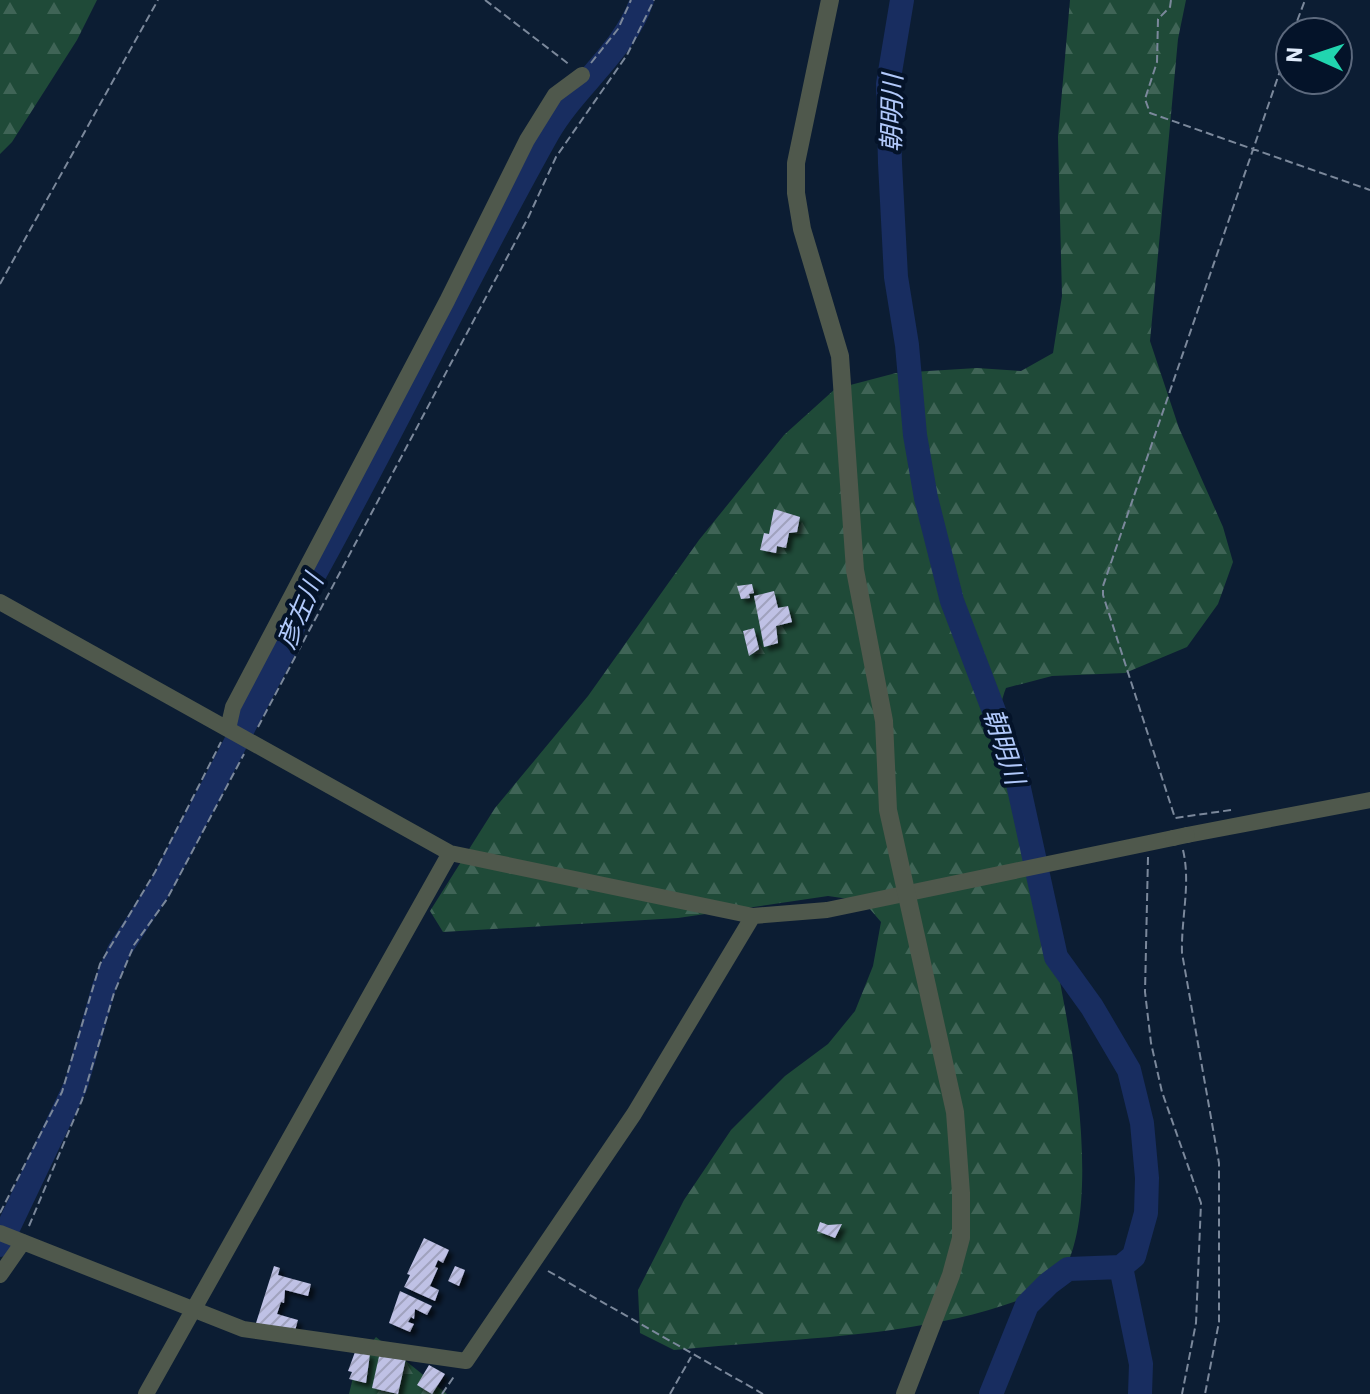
<svg xmlns="http://www.w3.org/2000/svg" width="1370" height="1394" viewBox="0 0 1370 1394" font-family="'IBM Plex Sans','Noto Sans JP',sans-serif">
	<style>
		.forest { fill: url(#forest-firs) }
		.lines { fill: none; stroke-linecap: round; stroke-linejoin: round }
		.river { stroke: #182d60; stroke-width: 24 }
		.building { fill: url(#building-hatch); filter: url(#shadow) }
		.path { stroke: #7b889b; stroke-width: 2; stroke-dasharray: 8 4; stroke-linecap: butt }
		.minor { stroke: #4f584c; stroke-width: 16 }
		.tertiary { stroke: #4f584c; stroke-width: 18 }
		.minor-bridge { stroke: #4f584c; stroke-width: 16 }
		.labels { text-anchor: middle; dominant-baseline: central; stroke-width: 8; stroke-linejoin: round; paint-order: stroke }
		.water-label { font-size: 26px; font-style: italic; fill: #b1c9fb; stroke: #041329 }
	</style>
	<defs>
		<pattern id="forest-firs" width="22" height="20" patternUnits="userSpaceOnUse" patternTransform="scale(2)"><rect width="22" height="20" fill="#1f4a38"/><path d="M5 1l3.5 6h-7zM16 11l3.5 6h-7z" fill="#3f6456"/></pattern>
		<pattern id="building-hatch" width="6" height="6" patternUnits="userSpaceOnUse" patternTransform="scale(2)"><rect width="6" height="6" fill="#bfc1e5"/><path d="M-1 1l2-2M0 6l6-6M5 7l2-2" fill="none" stroke="#a0a2be"/></pattern>
		<filter id="shadow"><feDropShadow dx="4.5" dy="4.5" stdDeviation="2" flood-color="#0009"/></filter>
	</defs>
	<rect width="100%" height="100%" fill="#0c1d33"/>
	<path class="forest" d="M0,0H97L77,40L12,142L0,154Z
		M1070,0H1186L1178,39L1150,341L1179,428L1223,527L1233,562L1218,604L1187,647L1125,673L1052,676L1006,688C984,744 1019,796 1031,850C1052,941 1121,1214 1053,1286C1047,1292 1033,1295 1025,1298C918,1339 788,1338 674,1350L640,1333L638,1290L684,1200L731,1130L785,1076L828,1044L855,1011L873,966L881,922L863,901L828,896L678,918L443,932L430,911L495,808L588,696L699,540L784,435L835,389L896,373L977,368L1021,371L1053,353L1062,296L1058,137Z
		M376,1337L447,1394H349L357,1361Z"/>
	<g class="lines">
		<path class="river" d="M902,0L888,84L890,163L896,277L907,345L915,435L926,498L952,601L1013,761L1056,957L1092,1007L1129,1070L1142,1123L1147,1178L1146,1213L1134,1256L1121,1267L1068,1269L1048,1284L1027,1305L991,1394
			M0,1245L76,1085L104,987L119,951L161,886L287,644L309,584C392,435 465,281 548,133C574,87 625,51 642,0
			M1121,1267L1141,1364L1140,1394"/>
	</g>
	<path class="building" d="M774,509L800,517L797,532L789,533L786,548L777,546L776,553L760,550L764,533L769,534Z
		M752,584L754,593L749,594L750,598L741,599L737,586Z
		M774,591L778,608L788,606L792,622L776,626L778,643L764,647L754,596Z
		M754,628L759,649L749,656L743,631Z
		M820,1222L828,1225L842,1224L835,1238L817,1231Z
		M424,1238L449,1250L443,1263L438,1260L435,1267L438,1268L430,1286L439,1290L435,1301L404,1287L410,1275L407,1274Z
		M274,1266L280,1268L278,1275L311,1284L308,1296L285,1290L284,1303L281,1302L277,1314L298,1320L294,1334L256,1323Z
		M455,1266L465,1270L459,1286L448,1281Z
		M400,1291L432,1306L427,1315L415,1309L414,1319L411,1317L408,1322L414,1324L410,1332L389,1323Z
		M355,1352L370,1354L366,1383L349,1379L352,1372L348,1371Z
		M380,1352L406,1358L398,1394L372,1388Z
		M429,1365L445,1374L432,1394L417,1385Z"/>
	<g class="lines">
		<path class="path" d="M485,0L570,65
			M1171,0L1170,7L1158,19L1157,62L1145,99L1150,113L1370,190
			M1293,32L1305,0
			M591,63L618,29L631,0
			M0,284L158,0
			M258,727L528,218L556,157L627,55L654,0
			M1231,810L1175,818L1103,595V586L1290,42
			M1183,850C1191,884 1181,918 1182,953L1219,1163V1322L1205,1394
			M1148,857L1145,992L1151,1043L1162,1092L1201,1203L1196,1323L1182,1394
			M0,1213L62,1092L100,964L155,872L221,742
			M29,1226L82,1100L114,993L134,945L167,899L244,754
			M548,1271L763,1394
			M442,1394L455,1375
			M670,1394L691,1357"/>
		<path class="minor" d="M0,602L450,853L753,916L827,910L1173,838
			M228,729L233,707L447,301L527,140L555,95L582,75
			M1187,835L1370,800
			M0,1233L243,1329L466,1361L634,1114L753,916
			M0,1275L23,1242
			M146,1394L450,853"/>
		<path class="tertiary" d="M830,0L796,163V193L802,229L840,356L855,570L884,721L888,810L955,1112L961,1193V1238L951,1275L905,1394"/>
		<path class="minor-bridge" d="M1173,838L1187,835"/>
	</g>
	<g class="labels">
		<g class="water-label">
			<text transform="translate(891 113) rotate(-89)">朝明川</text>
			<text transform="translate(299 611) rotate(-67)">彦左川</text>
			<text transform="translate(1005 746) rotate(72)">朝明川</text>
		</g>
	</g>
	<g transform="translate(1314 56) rotate(273)"><circle r="38" fill="#041329" stroke="#5c697d" stroke-width="2"/>
	<path d="M0-6L14 30L0 20L-14 30Z" fill="#21d5af"/>
	<text y="-12" font-size="22" font-weight="bold" text-anchor="middle" fill="#e0ebfb">N</text>
	</g>
</svg>
